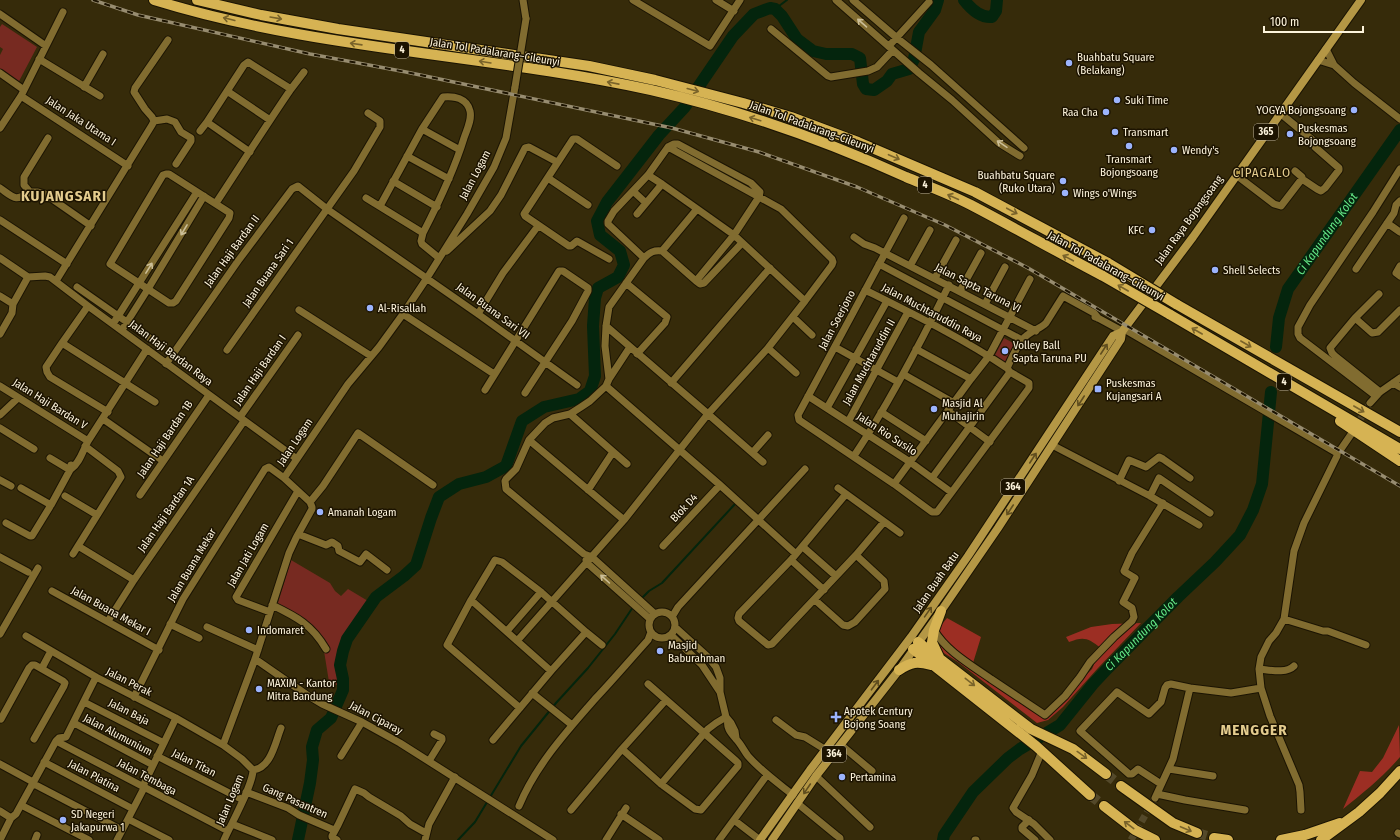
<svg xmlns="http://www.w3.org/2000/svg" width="1400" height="840" viewBox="0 0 1400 840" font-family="'Fira Sans Condensed',sans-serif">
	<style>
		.green { fill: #772a21 }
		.forest { fill: #9c2e23 }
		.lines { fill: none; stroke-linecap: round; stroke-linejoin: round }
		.stream { stroke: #04250d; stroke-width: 2 }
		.river { stroke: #04250d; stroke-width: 12 }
		.minor-tunnel { stroke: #54492a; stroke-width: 7; stroke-dasharray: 7 3.5; stroke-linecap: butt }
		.highway-tunnel { stroke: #54492a; stroke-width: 10; stroke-dasharray: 10 5; stroke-linecap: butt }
		.minor-casing { stroke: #1b1403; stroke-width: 9 }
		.major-casing { stroke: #1b1403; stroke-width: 10 }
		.highway-casing { stroke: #1b1403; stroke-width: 12 }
		.minor { stroke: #816c30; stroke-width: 7 }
		.major { stroke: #b49745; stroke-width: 8 }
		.highway { stroke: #d6b353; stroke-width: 10 }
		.rail-casing { stroke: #978c70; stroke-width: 3.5 }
		.rail { stroke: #1c1300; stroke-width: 2; stroke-dasharray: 6; stroke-linecap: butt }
		.minor-bridge-casing { stroke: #1b1403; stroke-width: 9; stroke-linecap: butt }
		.highway-bridge-casing { stroke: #1b1403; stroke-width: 12; stroke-linecap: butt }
		.minor-bridge { stroke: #816c30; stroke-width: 7 }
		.highway-bridge { stroke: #d6b353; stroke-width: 10 }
		.oneway { stroke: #79632a }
		.oneway2 { stroke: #cbbe97 }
		.oneway3 { stroke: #604e1f }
		.poi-dot { fill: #9cb4fd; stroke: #1c1300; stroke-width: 1.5 }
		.labels { text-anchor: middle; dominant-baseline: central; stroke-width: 3; stroke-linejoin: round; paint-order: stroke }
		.shield { fill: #1c1300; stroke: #bab09a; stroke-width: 1 }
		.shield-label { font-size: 10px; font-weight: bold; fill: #fdf4dc }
		.street-label { font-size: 11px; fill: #fdf4dc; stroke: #1c1300 }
		.poi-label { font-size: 11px; fill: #fdf4dc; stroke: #1c1300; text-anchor: start }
		.water-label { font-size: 12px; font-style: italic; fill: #65e887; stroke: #1c1300 }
		.quarter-label { font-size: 13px; letter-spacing: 1px; fill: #e4cc8e; stroke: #1c1300 }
		.district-label { font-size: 15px; font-weight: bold; letter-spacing: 1px; fill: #e4cc8e; stroke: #1c1300 }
	</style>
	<rect width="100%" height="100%" fill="#362b0a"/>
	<path class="green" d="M2,24L37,47L17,85L0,72V55L3,49L0,47V27Z
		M1004,338L1015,344L1006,363L994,357Z
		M291,560L330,583L335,591L341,596L348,589L368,601L353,628L340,648V686L329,682L324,651L314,632L277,606Z"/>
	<path class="forest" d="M947,618L981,637L973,663L1045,713L1075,686L1092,669L1101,648C1088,638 1084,636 1069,642L1066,637L1091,627L1112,624L1141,623L1098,668L1063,707L1048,720L1037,723L958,662L939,650L934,634Z
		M1399,725L1400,757C1383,777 1363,793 1343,809L1360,771L1372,772L1383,758Z"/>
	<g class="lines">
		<path class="stream" d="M775,9L787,0
			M640,600L649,591L662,583L735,504
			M458,840L475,822L521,746L556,703L588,668L615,634L633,607"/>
		<g class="river">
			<path d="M964,0C971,9 980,18 992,17L996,11L997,0"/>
			<path id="s1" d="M1276,347L1279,318L1288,289L1400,130"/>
			<path d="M298,840L310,783L313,760L312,747L317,730L331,718L343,690V679L340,665L343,651L347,639L376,597L404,576L416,565L431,518L439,497L459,484L486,477L506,466L522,421L544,407L579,399L590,391L595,376L593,326L595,298L598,288L618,277L624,265L620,251L600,235L597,221L607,202L659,135L684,108L733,36L754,14L770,8L775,9L782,16L797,39L813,51L826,54H852L860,58L863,84L866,89L874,90L887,81L892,74L909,69L914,59L919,32L935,10L938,0"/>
			<path id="s2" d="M943,840L944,835L973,792L1008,758L1020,749L1060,725L1093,684L1108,668L1178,597L1215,562L1240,535L1253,510L1262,484L1271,392"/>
		</g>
		<path class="minor-tunnel" d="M1355,428L1370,403
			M1131,840L1155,798"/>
		<path class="highway-tunnel" d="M1106,774L1121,786
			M1090,795L1104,806
			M1197,833L1214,838"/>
		<defs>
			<path id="minor" d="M523,0L526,19
				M633,0L710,46L740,0
				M716,0L734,11
				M836,0L919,73L952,100L999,143L1020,156
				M853,0L897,38L931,65L1024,148
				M0,14L46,46
				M771,29L828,76L831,77L868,71L877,67L893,50
				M889,46L929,2
				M1326,49L1334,65L1354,83L1400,119
				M39,59L100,96
				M1318,60L1334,65
				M0,73L24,90
				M84,87L103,54
				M291,89L304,72
				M227,91L270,120
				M21,96L128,166
				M154,121L167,119L175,122L181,132L191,138V141L176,164
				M0,128L21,96L63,12
				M422,129L460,150
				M200,131L207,122
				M668,147L781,209L832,259L833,262L832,265L805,301
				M407,156L449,179
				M1295,171L1302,177V179
				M166,174H169L230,213L229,218L176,301L173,303H169L110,264L163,175Z
				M648,175L662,184L734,235L805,301L768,348L708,414L763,462
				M1236,175L1274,204L1281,206L1301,180L1302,179L1317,189L1321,191L1325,188L1339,170V168L1315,147V142L1280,113
				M548,178L588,205
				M393,181L437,207
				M0,188C14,198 15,202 30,192
				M633,191L646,203
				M30,192H38L45,194L91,226
				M30,192L24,185V177L48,138
				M366,198L423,233L421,241L422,244L439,258
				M216,203C241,165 265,127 291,89L248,62L244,65L207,122L250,152
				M380,206L422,129L443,97C454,96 467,98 470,111C472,120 467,129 464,138C454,171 439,202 423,233
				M637,214L662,184
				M904,218L798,415L799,420L894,484L932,512H937L1029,388V383L1010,372L1007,368C1012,358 1017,344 1025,337C1031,331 1040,329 1046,323L1063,296L1094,313L1098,318
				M0,220L67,264
				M1387,223L1400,232
				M854,237L864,244L875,248L1036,331
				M447,251L490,211L501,195L525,148L529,147L557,162
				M662,251L697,209
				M0,258L28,277
				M609,259L577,241L571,246H569L525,216L524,214L573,139H577L617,166
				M879,264L1022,340
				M910,266L930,230
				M1400,266L1396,273L1400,276
				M1356,269L1394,213L1396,205L1400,201
				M28,277L45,276L50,277L88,306L297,459
				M935,278L956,240
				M56,281L152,125L154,121L152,117L145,109L134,92L135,88L168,40
				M696,281L700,284L704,283L742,243
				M626,283L667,317L665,323L637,354
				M77,287L151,339
				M865,290C913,314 962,338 1007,368
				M960,291L981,253
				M1379,294L1355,318L1330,348L1332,353L1335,356L1380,392
				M0,296L13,304
				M985,304L1005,267
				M299,310L371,356
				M403,314L494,374
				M478,314L503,273L538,226
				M793,317L812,335
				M1095,317L1098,318L1122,331
				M1355,318L1372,333L1378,332L1400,310
				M113,324L197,192
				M1124,329L1337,453
				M122,330L148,289L204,196
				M0,334L12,313L13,304L28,277
				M62,343L88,306
				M835,347L898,382
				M768,348L796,373
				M916,349L971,379
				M227,350L354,171L380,127V121L368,113
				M166,364L238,261L292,189L298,186L327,209L478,314L577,385
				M903,374L954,403
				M609,379L630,347
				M671,383L770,268
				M1393,383L1400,387
				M0,386L88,441
				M606,386L720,485L796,554
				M485,390L559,271H563L588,288V291L572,321L525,393
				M808,396L910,462L951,492
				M1376,396L1300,338L1298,334V327L1310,305L1373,212L1400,169
				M1370,403L1380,392L1400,378
				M827,408L887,301
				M948,411L990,442
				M108,412L50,377L47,372L46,367L62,343L155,402
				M881,412L926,441
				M570,414L627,464
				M0,415L18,398
				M240,417L298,335
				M103,419L163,461
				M848,422L908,312
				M0,428L34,449
				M529,440L516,469L506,479L505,481L506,489L584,554L592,557L655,614
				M1052,445L1150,496L1199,525
				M753,452L768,435
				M854,456C890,402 920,344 949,285
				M50,458L70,470
				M70,470C80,463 83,450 88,441L147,349
				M932,478L1010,372
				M0,480L11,486
				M1119,481L1129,460L1146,467L1159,457L1163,459L1190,478
				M894,484L971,379L989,356L1030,279
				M21,488L51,505
				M838,488L900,533
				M588,490L613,452
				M846,494L791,560L739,614L738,618L739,621L768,645L772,644L856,555L884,522
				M140,495L209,395
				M65,496L97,515
				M1150,496L1159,478L1210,513
				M310,502L323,486L358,433L433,485
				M624,520L529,440L545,423L553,418L570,414L581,407L590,401L606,386L609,379L605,346L606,326L609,307L644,258C650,252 654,250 662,251L696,281L734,235L759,197L760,192L751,183L678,144H674L668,147L648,175L614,211L608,221V224L644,258
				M6,523L30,536H32L51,505L70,470L71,465
				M298,534L326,545L332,542L338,546L339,551L360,562L366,554L387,570
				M78,546L134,580
				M663,546L720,485
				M803,547L836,576
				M73,554L121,477L118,471L85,446
				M0,557L28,572
				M586,560L587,563L650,619
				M791,560L824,590
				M52,591L159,650
				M471,600L551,671L493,740
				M815,600L843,625L848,626L855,622L885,589L884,581L856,555
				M272,605C297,617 312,625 326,649
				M270,612L238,600L236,597L298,491
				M649 625a13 13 0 1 1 26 0a13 13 0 1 1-26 0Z
				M672,617L678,607L805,469
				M1284,619L1323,631H1328L1366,645
				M108,621L134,580L244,421
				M170,624L199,638
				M207,627L258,650
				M675,627L707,656L716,667L720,678V692L726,717L731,723L735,731L736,738
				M934,630C946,651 971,665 991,679C1009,691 1027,703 1045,715L1065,696L1080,677L1090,662L1114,637L1132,621L1134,617L1132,608L1123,602L1135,578L1125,572L1124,571L1132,553L1163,503
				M507,631L541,592
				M586,632L602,645
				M0,634L38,568
				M671,635L702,665L720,692
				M26,636L96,677L176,718L223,745
				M517,641L624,520L708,414L606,326
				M255,659L307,695L322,704L362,722L400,743L553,840
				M42,668L51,651
				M1259,669C1270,670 1286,674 1294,666
				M1261,688L1270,716L1299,785L1300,792L1301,810
				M532,693L572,725
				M134,697L183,599L265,469L269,467L284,478
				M84,702L164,743
				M520,708L447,645L471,600L495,560L502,562L541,592L586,632L551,671
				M1,719L29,668L32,665H35L63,681L65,683L64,686L34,739
				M728,720C726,728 731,733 736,739C741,744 744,751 748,756C761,771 778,783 793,795
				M776,720L796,735L805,737L826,750
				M74,723L153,765
				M56,741L228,831
				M841,745L872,771
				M622,749L661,784L695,809L701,810L738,766V763L736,761L648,684
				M1042,751L1032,775L1013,808L1016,812L1034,824L1050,840
				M157,756L243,800
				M341,756L362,722
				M429,761L442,740V738L434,734
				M44,762L133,809
				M0,764L33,782
				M1169,769L1213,776
				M253,770C271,768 275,743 281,728
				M816,776L870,827
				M32,783L122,830
				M661,784L708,729L716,723L726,717
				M1161,784L1138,769L1132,774H1129L1080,731L1117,692L1149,714L1161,702L1165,688L1167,685L1171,684L1190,688
				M246,792L288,808L299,815L334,830
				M1157,794L1185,800L1245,810
				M1155,798L1173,759L1190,688L1231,693L1261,688L1259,669L1261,657L1269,641L1276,633L1284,619L1294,551L1304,523L1337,456V453L1341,449L1352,433
				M797,803L836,835L840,838V840
				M21,805L89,840
				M519,806C536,765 566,732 595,699C613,680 630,660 648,640L651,632
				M571,810L622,749L666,700
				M0,811L11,818
				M621,814L659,840
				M128,819L169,840
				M734,820L760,840
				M1029,820L1022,827V829L1035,840
				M232,824L272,840
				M1398,833L1400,834
				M0,840L11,818L16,814L56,741L59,738L66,737L96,677
				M35,840L37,835
				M117,840L144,788V784L176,718
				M224,840C231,824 253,785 253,770L242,759L223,745L255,659L289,553L296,538L312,509V507L310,502L284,478L348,384L379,347L403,314L427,278L467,214L494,167L506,138L515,87
				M337,840L332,837V836L338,825L355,789L364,793L369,797L401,816L410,824L426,833
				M425,840L429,824L455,777
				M606,840L626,808
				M719,840L767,775
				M975,840H976"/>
			<path id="major" d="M760,840L810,770L911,637L968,556L1113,336L1122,332
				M772,840L816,776L899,670L941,611L998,528L1121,339L1122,332L1124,329L1193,237L1361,0"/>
			<path id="highway" d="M154,0C315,50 486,54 651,90C739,110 824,140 906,177C928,186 950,194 971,205C1015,228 1059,253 1103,276
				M197,0L261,15L338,29L589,66L655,80L743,103L791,117L858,142L975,192L1108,263
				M1176,304L1400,432
				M1169,314L1400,449
				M1340,421L1400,461
				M918,642L1031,729L1073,749L1106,774
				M913,649L1036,746L1090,795
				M939,657L932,642L934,630L941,611
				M899,670C911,662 917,661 931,665
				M1121,786L1173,823L1197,833
				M1104,806L1135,830L1155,840
				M1214,838L1228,840
				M1281,840L1305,835L1340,823
				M1321,840L1359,812L1380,793L1400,771"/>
		</defs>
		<use href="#minor" class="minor-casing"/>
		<use href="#major" class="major-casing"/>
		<use href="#highway" class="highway-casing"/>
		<use href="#minor" class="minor"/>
		<use href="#major" class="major"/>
		<use href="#highway" class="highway"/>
		<defs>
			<path id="rail" d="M93,0L138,15L310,54L406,72L672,128L759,152L857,187L945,225L1028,268L1400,486"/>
		</defs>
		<use href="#rail" class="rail-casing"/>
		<use href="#rail" class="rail"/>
		<defs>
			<path id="minor-bridge" d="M515,87L526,19"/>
			<path id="highway-bridge" d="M1108,263L1176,304
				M1103,276L1169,314"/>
		</defs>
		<use href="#minor-bridge" class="minor-bridge-casing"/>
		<use href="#highway-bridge" class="highway-bridge-casing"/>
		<use href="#minor-bridge" class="minor-bridge"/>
		<use href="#highway-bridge" class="highway-bridge"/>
	</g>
	<defs><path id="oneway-shaft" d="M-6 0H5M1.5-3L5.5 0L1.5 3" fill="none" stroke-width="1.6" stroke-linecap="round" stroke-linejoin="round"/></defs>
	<g class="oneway">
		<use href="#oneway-shaft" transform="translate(276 18) rotate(10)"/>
		<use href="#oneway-shaft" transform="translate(229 19) rotate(-166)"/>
		<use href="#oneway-shaft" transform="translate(356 44) rotate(-172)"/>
		<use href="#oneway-shaft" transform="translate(485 62) rotate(-171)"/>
		<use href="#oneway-shaft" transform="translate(613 83) rotate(-169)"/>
		<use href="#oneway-shaft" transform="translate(693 90) rotate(15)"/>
		<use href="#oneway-shaft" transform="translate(755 119) rotate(-163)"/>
		<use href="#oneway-shaft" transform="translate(894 157) rotate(23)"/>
		<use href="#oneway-shaft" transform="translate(953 197) rotate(-156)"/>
		<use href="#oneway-shaft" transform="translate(1012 211) rotate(28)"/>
		<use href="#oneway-shaft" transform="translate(1068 258) rotate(-152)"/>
		<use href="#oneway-shaft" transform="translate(1123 288) rotate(-150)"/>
		<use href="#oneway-shaft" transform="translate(1197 331) rotate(-150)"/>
		<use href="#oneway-shaft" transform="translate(1246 344) rotate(30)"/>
		<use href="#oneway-shaft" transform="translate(1359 409) rotate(30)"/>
		<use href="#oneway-shaft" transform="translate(970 682) rotate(38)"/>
		<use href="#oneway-shaft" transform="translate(1082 755) rotate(36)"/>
		<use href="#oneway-shaft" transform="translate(1129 825) rotate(-143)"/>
		<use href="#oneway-shaft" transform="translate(1186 829) rotate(23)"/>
	</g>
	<g class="oneway2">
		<use href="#oneway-shaft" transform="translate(862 23) rotate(-139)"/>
		<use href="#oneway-shaft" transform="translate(1002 144) rotate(-146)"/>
		<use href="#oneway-shaft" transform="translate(184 230) rotate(121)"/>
		<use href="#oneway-shaft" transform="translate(149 268) rotate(-58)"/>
		<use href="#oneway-shaft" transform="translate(605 579) rotate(-138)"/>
	</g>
	<g class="oneway3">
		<use href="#oneway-shaft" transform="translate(1104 349) rotate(-57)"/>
		<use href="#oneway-shaft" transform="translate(1081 401) rotate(123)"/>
		<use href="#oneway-shaft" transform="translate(1033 458) rotate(-57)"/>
		<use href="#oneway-shaft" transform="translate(1010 510) rotate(123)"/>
		<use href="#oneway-shaft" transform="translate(928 612) rotate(-55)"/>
		<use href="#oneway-shaft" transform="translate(875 685) rotate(-53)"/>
		<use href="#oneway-shaft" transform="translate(807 789) rotate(124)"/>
	</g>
	<g class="poi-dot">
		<circle cx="1069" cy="63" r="4"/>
		<circle cx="1117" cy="100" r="4"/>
		<circle cx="1354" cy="110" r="4"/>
		<circle cx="1106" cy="112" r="4"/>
		<circle cx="1115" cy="132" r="4"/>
		<circle cx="1290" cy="134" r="4"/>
		<circle cx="1129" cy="146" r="4"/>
		<circle cx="1174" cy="150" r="4"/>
		<circle cx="1063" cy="181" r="4"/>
		<circle cx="1065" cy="193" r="4"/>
		<circle cx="1152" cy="230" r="4"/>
		<circle cx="1215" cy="270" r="4"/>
		<circle cx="370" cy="308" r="4"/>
		<circle cx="1005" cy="351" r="4"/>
		<rect x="1094" y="385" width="8" height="8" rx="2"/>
		<circle cx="934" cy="409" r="4"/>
		<circle cx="320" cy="512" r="4"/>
		<circle cx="249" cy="630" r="4"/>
		<circle cx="660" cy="651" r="4"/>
		<circle cx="259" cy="689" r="4"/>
		<path d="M834 711h4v4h4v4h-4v4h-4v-4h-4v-4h4z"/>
		<circle cx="842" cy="777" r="4"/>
		<circle cx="63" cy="820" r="4"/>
	</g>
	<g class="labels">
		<g class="shield">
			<rect x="395" y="42" width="14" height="16" rx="3"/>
			<rect x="1254" y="124" width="24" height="16" rx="3"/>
			<rect x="918" y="177" width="14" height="16" rx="3"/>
			<rect x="1277" y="374" width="14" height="16" rx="3"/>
			<rect x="1001" y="479" width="24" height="16" rx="3"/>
			<rect x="822" y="746" width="24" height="16" rx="3"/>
		</g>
		<g class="shield-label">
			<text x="402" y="50">4</text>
			<text x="1266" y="132">365</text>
			<text x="925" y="185">4</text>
			<text x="1284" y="382">4</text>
			<text x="1013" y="487">364</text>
			<text x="834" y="754">364</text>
		</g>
		<g class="street-label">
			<text transform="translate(495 52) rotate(9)">Jalan Tol Padalarang–Cileunyi</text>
			<text transform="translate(81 121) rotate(33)">Jalan Jaka Utama I</text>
			<text transform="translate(812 127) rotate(20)">Jalan Tol Padalarang–Cileunyi</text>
			<text transform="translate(475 175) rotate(-62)">Jalan Logam</text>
			<text transform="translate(1189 220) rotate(-54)">Jalan Raya Bojongsoang</text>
			<text transform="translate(232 251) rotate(-54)">Jalan Haji Bardan II</text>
			<text transform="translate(1106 266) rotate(29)">Jalan Tol Padalarang–Cileunyi</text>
			<text transform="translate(268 273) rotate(-55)">Jalan Buana Sari 1</text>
			<text transform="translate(978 288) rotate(27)">Jalan Sapta Taruna VI</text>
			<text transform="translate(493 311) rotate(36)">Jalan Buana Sari VII</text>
			<text transform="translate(932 313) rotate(28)">Jalan Muchtaruddin Raya</text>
			<text transform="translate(837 320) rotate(-62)">Jalan Soerjono</text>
			<text transform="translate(171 353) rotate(37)">Jalan Haji Bardan Raya</text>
			<text transform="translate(869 362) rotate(-61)">Jalan Muchtaruddin II</text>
			<text transform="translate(260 370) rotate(-55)">Jalan Haji Bardan I</text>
			<text transform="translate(50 404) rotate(32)">Jalan Haji Bardan V</text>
			<text transform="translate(887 434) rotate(33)">Jalan Rio Susilo</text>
			<text transform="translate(165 439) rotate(-56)">Jalan Haji Bardan 1B</text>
			<text transform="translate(295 442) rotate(-56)">Jalan Logam</text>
			<text transform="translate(684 508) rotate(-47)">Blok D4</text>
			<text transform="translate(166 514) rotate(-55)">Jalan Haji Bardan 1A</text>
			<text transform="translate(248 555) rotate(-60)">Jalan Jati Logam</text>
			<text transform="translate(192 565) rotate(-59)">Jalan Buana Mekar</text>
			<text transform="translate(936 582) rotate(-55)">Jalan Buah Batu</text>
			<text transform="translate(111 611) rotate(29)">Jalan Buana Mekar I</text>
			<text transform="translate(129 682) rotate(27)">Jalan Perak</text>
			<text transform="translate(129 712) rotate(27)">Jalan Baja</text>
			<text transform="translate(376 718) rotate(28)">Jalan Ciparay</text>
			<text transform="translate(118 735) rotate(28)">Jalan Alumunium</text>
			<text transform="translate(194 763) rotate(27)">Jalan Titan</text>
			<text transform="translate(94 776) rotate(28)">Jalan Platina</text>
			<text transform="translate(147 777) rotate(28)">Jalan Tembaga</text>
			<text transform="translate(230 800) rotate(-67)">Jalan Logam</text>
			<text transform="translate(295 801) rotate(24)">Gang Pasantren</text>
		</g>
		<g class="poi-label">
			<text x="1077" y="57">Buahbatu Square<tspan x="1077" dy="13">(Belakang)</tspan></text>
			<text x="1125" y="100">Suki Time</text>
			<text x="1346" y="110" text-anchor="end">YOGYA Bojongsoang</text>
			<text x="1098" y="112" text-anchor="end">Raa Cha</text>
			<text x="1298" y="128">Puskesmas<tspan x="1298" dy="13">Bojongsoang</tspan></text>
			<text x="1123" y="132">Transmart</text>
			<text x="1182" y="150">Wendy's</text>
			<text x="1129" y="159" text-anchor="middle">Transmart<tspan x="1129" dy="13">Bojongsoang</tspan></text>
			<text x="1055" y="175" text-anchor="end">Buahbatu Square<tspan x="1055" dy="13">(Ruko Utara)</tspan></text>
			<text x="1073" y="193">Wings o'Wings</text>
			<text x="1144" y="230" text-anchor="end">KFC</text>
			<text x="1223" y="270">Shell Selects</text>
			<text x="378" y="308">Al-Risallah</text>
			<text x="1013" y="345">Volley Ball<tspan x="1013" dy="13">Sapta Taruna PU</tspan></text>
			<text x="1106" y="383">Puskesmas<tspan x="1106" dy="13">Kujangsari A</tspan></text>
			<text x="942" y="403">Masjid Al<tspan x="942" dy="13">Muhajirin</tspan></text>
			<text x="328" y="512">Amanah Logam</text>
			<text x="257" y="630">Indomaret</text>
			<text x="668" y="645">Masjid<tspan x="668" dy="13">Baburahman</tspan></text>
			<text x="267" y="683">MAXIM - Kantor<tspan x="267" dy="13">Mitra Bandung</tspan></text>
			<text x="844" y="711">Apotek Century<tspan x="844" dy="13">Bojong Soang</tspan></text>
			<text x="850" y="777">Pertamina</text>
			<text x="71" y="814">SD Negeri<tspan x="71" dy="13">Jakapurwa 1</tspan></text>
		</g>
		<g class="water-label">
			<text stroke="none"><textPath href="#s1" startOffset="127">Ci Kapundung Kolot</textPath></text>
			<text stroke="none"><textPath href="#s2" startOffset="289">Ci Kapundung Kolot</textPath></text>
		</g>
		<g class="quarter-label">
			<text x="1262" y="172">CIPAGALO</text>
		</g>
		<g class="district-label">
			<text x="64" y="196">KUJANGSARI</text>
			<text x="1254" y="730">MENGGER</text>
		</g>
	</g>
	<path d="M1264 26v6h99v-6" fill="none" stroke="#fdf4dc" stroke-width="2"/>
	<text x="1270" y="26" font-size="12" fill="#fdf4dc" stroke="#1c1300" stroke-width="3" paint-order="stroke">100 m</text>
</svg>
